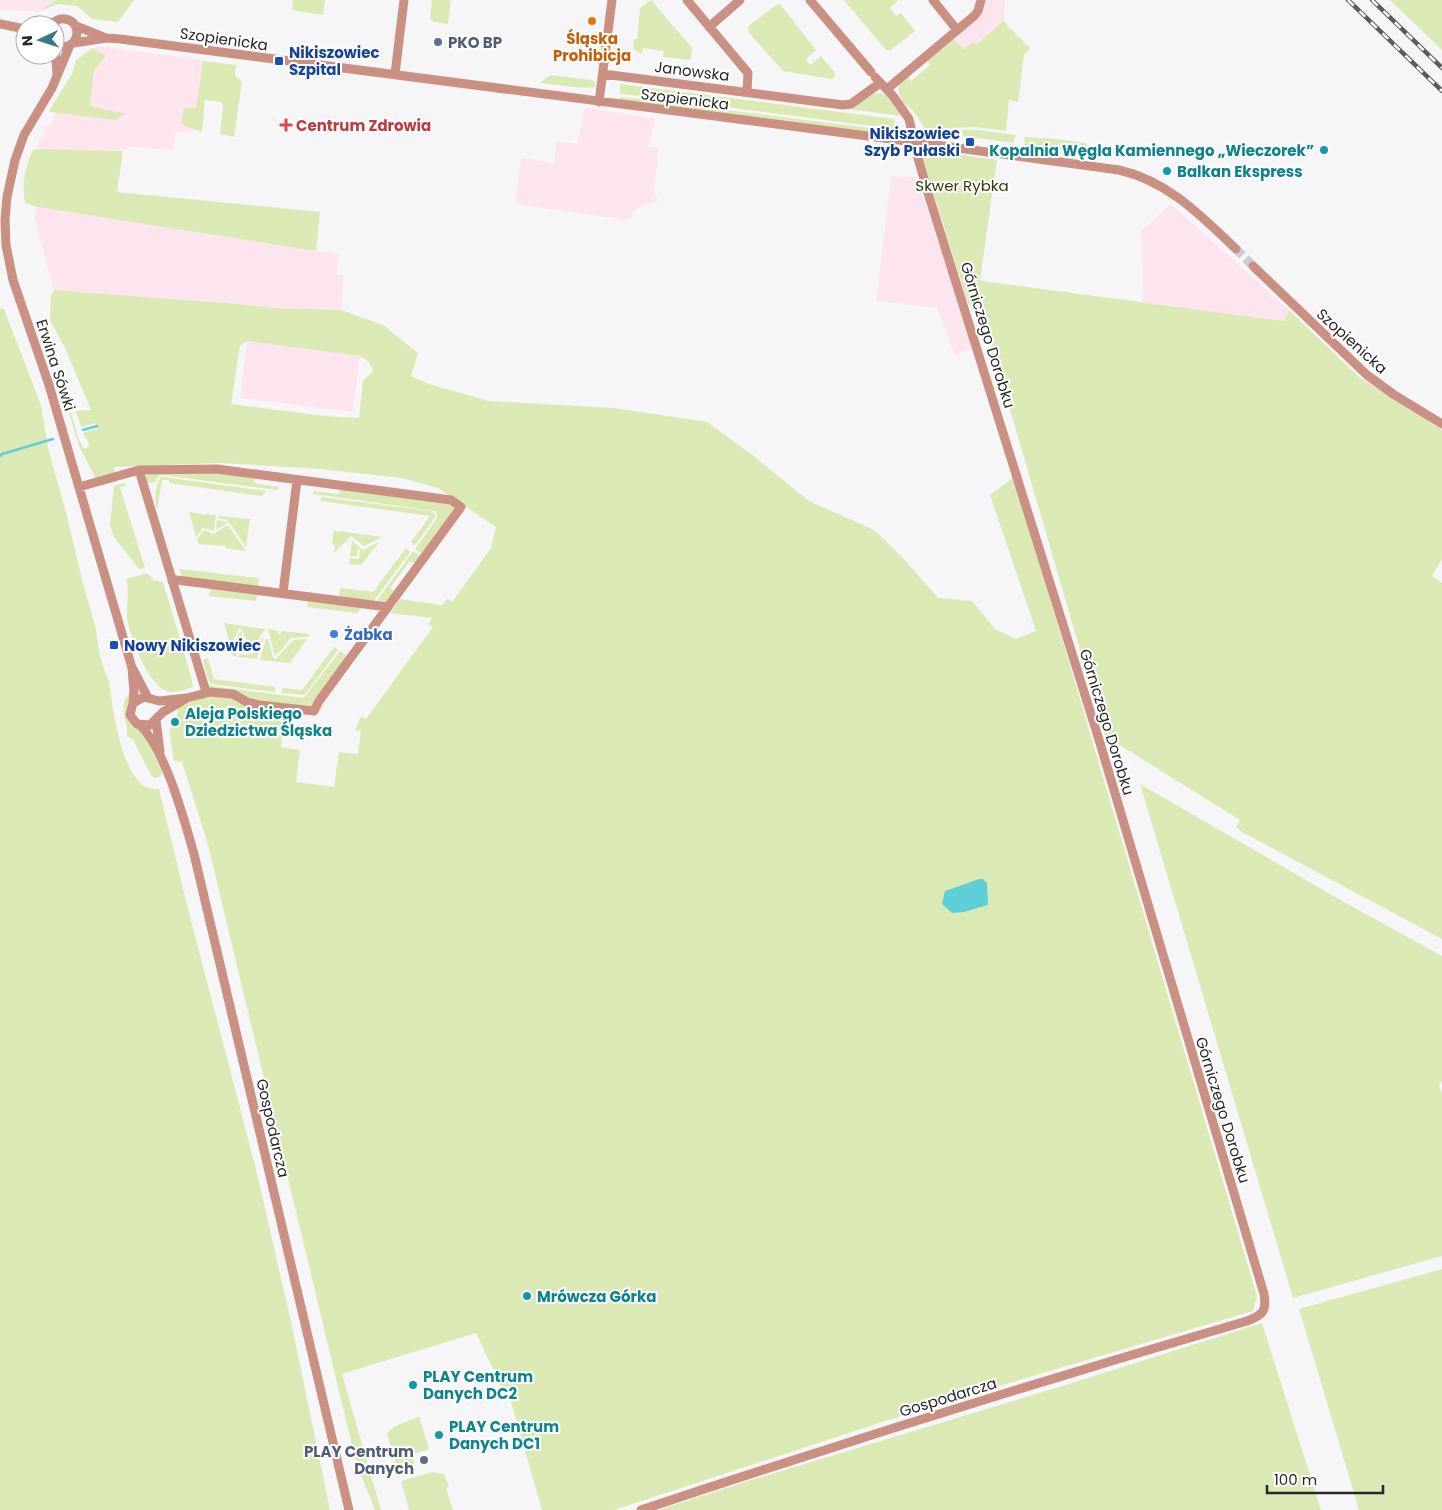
<svg xmlns="http://www.w3.org/2000/svg" width="1442" height="1510" viewBox="0 0 1442 1510" font-family="Poppins,sans-serif">
	<style>
		.industrial { fill: #fde5f0 }
		.medical { fill: #fee5ee }
		.green { fill: #dbeab4; fill-rule: evenodd }
		.water { fill: #5eced7 }
		.lines { fill: none; stroke-linecap: round; stroke-linejoin: round }
		.stream { stroke: #5eced7; stroke-width: 2.5 }
		.minor-tunnel { stroke: #cdcdcf; stroke-width: 9; stroke-dasharray: 9 4.5; stroke-linecap: butt }
		.minor { stroke: #ca9084; stroke-width: 9 }
		.rail-casing { stroke: #5b5b5d; stroke-width: 4.5 }
		.rail { stroke: #fff; stroke-width: 2.5; stroke-dasharray: 8; stroke-linecap: butt }
		.food-dot { fill: #e8710a; stroke: #fff; stroke-width: 2 }
		.service-dot { fill: #5c6f8a; stroke: #fff; stroke-width: 2 }
		.transit-dot { fill: #1a4fb4; stroke: #fff; stroke-width: 2 }
		.health-dot { fill: #e0444e; stroke: #fff; stroke-width: 2 }
		.culture-dot { fill: #0f9aa8; stroke: #fff; stroke-width: 2 }
		.shop-dot { fill: #3f7fe0; stroke: #fff; stroke-width: 2 }
		.labels { text-anchor: middle; dominant-baseline: central; stroke-width: 4; stroke-linejoin: round; paint-order: stroke }
		.food-label { font-size: 15px; font-weight: bold; fill: #c56008; stroke: #fff }
		.street-label { font-size: 15px; fill: #272728; stroke: #fff }
		.service-label { font-size: 15px; font-weight: bold; fill: #4e5e75; stroke: #fff; text-anchor: start }
		.transit-label { font-size: 15px; font-weight: bold; fill: #164399; stroke: #fff; text-anchor: start }
		.health-label { font-size: 15px; font-weight: bold; fill: #be3a42; stroke: #fff; text-anchor: start }
		.culture-label { font-size: 15px; font-weight: bold; fill: #0d838f; stroke: #fff; text-anchor: start }
		.park-label { font-size: 15px; fill: #2f3900; stroke: #fff }
		.shop-label { font-size: 15px; font-weight: bold; fill: #366cbe; stroke: #fff; text-anchor: start }
	</style>
	<rect width="100%" height="100%" fill="#f6f6f9"/>
	<path class="industrial" d="M0,0H55L40,11L0,10Z
		M984,0H1005L1004,20L976,45L964,49L955,39L981,12Z
		M585,108L655,118L649,147H659L654,191L658,201L644,205L634,211L629,220L515,204L521,158L554,163L556,141L577,144Z
		M891,176L916,177L974,348L955,355L937,308L876,301Z
		M1171,204L1289,310L1284,321L1143,302L1141,231Z
		M37,207L316,251L339,254L337,274L344,275L341,310L273,308L238,304L54,290L34,217Z
		M247,341L360,356L353,412L240,398Z"/>
	<path class="medical" d="M98,46L203,60L194,133L176,131L173,150L131,147L127,149L81,151L36,148L47,125H52L55,111L90,52Z"/>
	<path class="green" d="M55,0H134L118,22L92,19L77,6L58,4L40,11Z
		M293,0H325L323,15L292,10Z
		M432,0H451L448,24L434,22L430,19Z
		M651,0L692,48L691,60L663,57L664,51L643,48L642,54L634,50L633,40L637,39L640,8Z
		M844,0H898L890,8L896,16L901,13L915,31L891,50H886Z
		M1390,0H1442V50Z
		M780,4L816,50L806,59L810,65L821,56L835,73L834,78L831,79L783,71L749,33L748,27L750,25L776,5Z
		M1004,20L1006,24L1030,48L1024,55L1018,102L1009,100L1006,131L976,127L952,128L939,132L938,130L925,129C920,121 912,106 903,103C896,88 896,88 907,76L911,81L930,65L927,61L954,39L964,49L973,42L976,45Z
		M93,48L106,56L94,70L90,106L111,111L126,113L115,120L50,112L49,111L72,74L76,60Z
		M203,61L236,65L235,75L242,82L234,137L220,134L223,105L221,102L205,100L202,132L189,128L181,123L184,108H196Z
		M550,75L592,80L596,83L595,87L583,88L540,83Z
		M620,84L895,119L894,129L679,101L667,102L658,98L620,94Z
		M880,93L890,97L902,116L746,96L845,107L872,94Z
		M620,97L657,101L667,105L679,104L893,131V136L620,101Z
		M962,130H979L1016,135L1013,143L963,136Z
		M1024,137L1057,139L1085,143L1095,154L1025,145Z
		M36,149L123,151L117,192L320,212L316,251L37,207L25,203C22,182 24,169 33,150Z
		M932,150L997,160L980,280L989,282L1284,321L1289,310L1359,377L1442,430V559L1432,576L1442,583V939L1242,832L1236,827L1240,820L1105,736L984,320L968,303L923,160L926,152Z
		M54,290L238,304L273,308L341,310L383,325L418,353L411,376L429,384L489,401L614,408L707,422L751,454L809,501L874,530L903,558L938,598L972,601L995,629L1016,639L1036,631L990,495L1014,477L1257,1296L1253,1311L925,1408L614,1510H542L511,1402L500,1384L476,1333L342,1374L381,1510H375L356,1462L208,845L182,762L174,761L169,731L178,713L177,708L207,695L230,697L288,713L291,718H284L281,747L300,750L296,782L334,787L339,752L358,754L361,731L355,730L361,716L366,719L433,627L428,624L432,618L390,613L400,599L442,605L447,599L452,602L491,548L496,527L438,488L402,478L320,469L221,463L114,467L115,473L96,479L79,446L69,413H71L79,440L84,449L90,446L83,433L98,428L96,423L81,427L76,411L91,410L65,348L50,320L51,296ZM247,341L360,356L369,362L373,371L363,381L359,418L324,416L231,404L240,346Z
		M0,308L4,309L41,405L49,452L65,508L83,583L96,629L99,652L106,675L109,681C113,709 120,769 144,786C148,789 154,789 159,789L187,905L256,1169L292,1326L330,1510H0Z
		M212,472L255,477L254,483L279,487L278,490L162,475L158,476L156,482L146,483L145,480L147,473Z
		M161,477H163L266,491L262,496L169,483V480H162L157,511C155,502 154,485 161,477Z
		M130,481L125,483L126,486L120,487L145,568L139,569L114,537L110,525L114,486Z
		M340,488L448,502L453,505L454,509L422,554L415,549L436,520L437,515L435,511L313,494L314,491L339,494Z
		M321,497L431,511L435,514V518L415,545L411,542L430,516L321,501Z
		M189,512L203,514L204,516L206,514L216,515L214,531L203,528L196,537Z
		M218,516L250,519L246,547L229,522L216,530L217,520L227,522L229,520L218,518Z
		M228,525L246,551L226,548V546L199,544L197,539L204,530L213,534Z
		M334,530L336,531L337,533L339,531L382,537L364,546L351,536L334,553L335,545L332,544Z
		M352,541L363,550L379,542L361,565L349,564L350,558L359,559L360,550L358,548L357,556H350Z
		M406,548L410,552L373,602L339,598L340,588L373,592Z
		M413,551L421,557L415,564L410,561L390,588L395,592L385,603L376,602Z
		M179,569L259,578L258,587L182,577Z
		M147,573L154,580L163,582L192,680L193,687C186,689 177,693 170,692C149,689 129,635 127,617C126,604 130,591 126,579Z
		M211,586L257,592L256,601L209,596Z
		M308,599L363,606L357,613L307,607Z
		M224,623L265,629L252,651L240,627L230,646Z
		M268,629L279,631L278,634L280,635L281,631L310,634L308,637L291,638L277,655L278,653H276L275,657Z
		M240,631L252,655L264,635L257,659L238,657L239,654L249,655L248,653L239,652L240,640H238L236,656H233L231,649Z
		M266,639H268L273,658L276,659L293,640L307,639L290,663L260,660Z
		M334,647L338,650L305,695L282,693V688L302,690Z
		M340,651L347,656L311,706L259,702L208,687L207,684L211,686L304,698Z
		M208,658L214,679L275,687V692L211,684L209,682L203,660Z
		M132,691L128,705L145,735L162,770V775L159,777L154,778L151,775L133,740L127,736C129,720 115,705 132,691Z
		M1140,784L1344,902L1442,956V1081L1439,1085L1442,1093V1256L1293,1298Z
		M1442,1269V1510H1359L1299,1309Z
		M1262,1323L1321,1510H659L745,1482L1059,1387Z
		M419,1416L429,1449L412,1455L416,1469L399,1474L387,1434C392,1425 411,1421 419,1416Z
		M432,1472L444,1474L449,1487L446,1488L453,1510H409L401,1481Z"/>
	<path class="water" d="M979,879H983L987,883L988,905L964,912L952,913L942,904L945,891Z"/>
	<g class="lines">
		<path class="stream" d="M83,430L97,426
			M0,456L2,454L53,439"/>
		<path class="minor-tunnel" d="M1236,249L1253,266"/>
		<path class="minor" d="M687,0L748,73L747,92
			M810,0L871,72
			M933,0L957,30
			M0,24L25,29
			M36,25L54,22
			M52,25C55,21 59,18 65,19C86,22 77,56 55,44
			M76,26L106,38
			M709,27L740,0
			M74,43L106,38L120,39L914,142L1119,170C1168,181 1201,216 1236,249
			M70,45L52,88L24,135L15,160L7,197L5,220L6,245L13,280L49,385L132,668L134,692L133,703
			M55,48L57,74
			M395,74L404,0
			M603,74L843,105L851,104L880,83
			M887,89L974,16L978,11L981,0
			M599,102L612,0
			M1253,266L1367,375L1393,394L1442,424
			M139,470L206,692
			M79,487L139,470L217,469L451,500L461,507L319,701L314,711L259,705L247,702L233,694L210,692L187,698L159,701L144,697L133,703L130,715L137,724L150,725L163,712L187,698
			M172,581L177,580L388,607
			M283,593L297,480
			M133,669L148,698
			M156,720L160,752
			M141,726C166,752 184,819 194,854L349,1510
			M641,1510C842,1443 1044,1380 1247,1321C1263,1315 1267,1311 1264,1294L1100,743L928,193L918,158L909,119L893,96L875,77"/>
		<defs>
			<path id="rail" d="M1348,0L1442,91
				M1372,0L1442,68"/>
		</defs>
		<use href="#rail" class="rail-casing"/>
		<use href="#rail" class="rail"/>
	</g>
	<circle class="food-dot" cx="592" cy="21" r="5"/>
	<g class="service-dot">
		<circle cx="438" cy="42" r="5"/>
		<circle cx="424" cy="1460" r="5"/>
	</g>
	<g class="transit-dot">
		<rect x="274" y="56" width="10" height="10" rx="2.5"/>
		<rect x="965" y="137" width="10" height="10" rx="2.5"/>
		<rect x="109" y="640" width="10" height="10" rx="2.5"/>
	</g>
	<path class="health-dot" d="M283.5 117.5h5v5h5v5h-5v5h-5v-5h-5v-5h5z"/>
	<g class="culture-dot">
		<circle cx="1324" cy="150" r="5"/>
		<circle cx="1167" cy="171" r="5"/>
		<circle cx="175" cy="722" r="5"/>
		<circle cx="527" cy="1296" r="5"/>
		<circle cx="413" cy="1385" r="5"/>
		<circle cx="439" cy="1435" r="5"/>
	</g>
	<circle class="shop-dot" cx="334" cy="634" r="5"/>
	<g class="labels">
		<g class="food-label">
			<text x="592" y="38">Śląska<tspan x="592" dy="17">Prohibicja</tspan></text>
		</g>
		<g class="street-label">
			<text transform="translate(224 39) rotate(8)">Szopienicka</text>
			<text transform="translate(692 71) rotate(7)">Janowska</text>
			<text transform="translate(685 99) rotate(7)">Szopienicka</text>
			<text transform="translate(988 335) rotate(73)">Górniczego Dorobku</text>
			<text transform="translate(1352 341) rotate(42)">Szopienicka</text>
			<text transform="translate(56 365) rotate(72)">Erwina Sówki</text>
			<text transform="translate(1107 722) rotate(73)">Górniczego Dorobku</text>
			<text transform="translate(1223 1110) rotate(73)">Górniczego Dorobku</text>
			<text transform="translate(273 1128) rotate(77)">Gospodarcza</text>
			<text transform="translate(948 1397) rotate(-17)">Gospodarcza</text>
		</g>
		<g class="service-label">
			<text x="448" y="42">PKO BP</text>
			<text x="414" y="1451" text-anchor="end">PLAY Centrum<tspan x="414" dy="17">Danych</tspan></text>
		</g>
		<g class="transit-label">
			<text x="289" y="52">Nikiszowiec<tspan x="289" dy="17">Szpital</tspan></text>
			<text x="960" y="133" text-anchor="end">Nikiszowiec<tspan x="960" dy="17">Szyb Pułaski</tspan></text>
			<text x="124" y="645">Nowy Nikiszowiec</text>
		</g>
		<g class="health-label">
			<text x="296" y="125">Centrum Zdrowia</text>
		</g>
		<g class="culture-label">
			<text x="1314" y="150" text-anchor="end">Kopalnia Węgla Kamiennego „Wieczorek”</text>
			<text x="1177" y="171">Balkan Ekspress</text>
			<text x="185" y="713">Aleja Polskiego<tspan x="185" dy="17">Dziedzictwa Śląska</tspan></text>
			<text x="537" y="1296">Mrówcza Górka</text>
			<text x="423" y="1376">PLAY Centrum<tspan x="423" dy="17">Danych DC2</tspan></text>
			<text x="449" y="1426">PLAY Centrum<tspan x="449" dy="17">Danych DC1</tspan></text>
		</g>
		<g class="park-label">
			<text x="962" y="185">Skwer Rybka</text>
		</g>
		<g class="shop-label">
			<text x="344" y="634">Żabka</text>
		</g>
	</g>
	<g transform="translate(40 40) rotate(266)"><circle r="24" fill="#ffffff" stroke="#a9a9a9"/>
	<path d="M0-4L9 19L0 12L-9 19Z" fill="#37798b"/>
	<text y="-8" font-size="14" font-weight="bold" text-anchor="middle" fill="#272728">N</text>
	</g>
	<path d="M1267 1485v8h116v-8" fill="none" stroke="#272728" stroke-width="2.5"/>
	<text x="1274" y="1485" font-size="15" fill="#272728" stroke="#ffffff" stroke-width="4" paint-order="stroke">100 m</text>
</svg>
